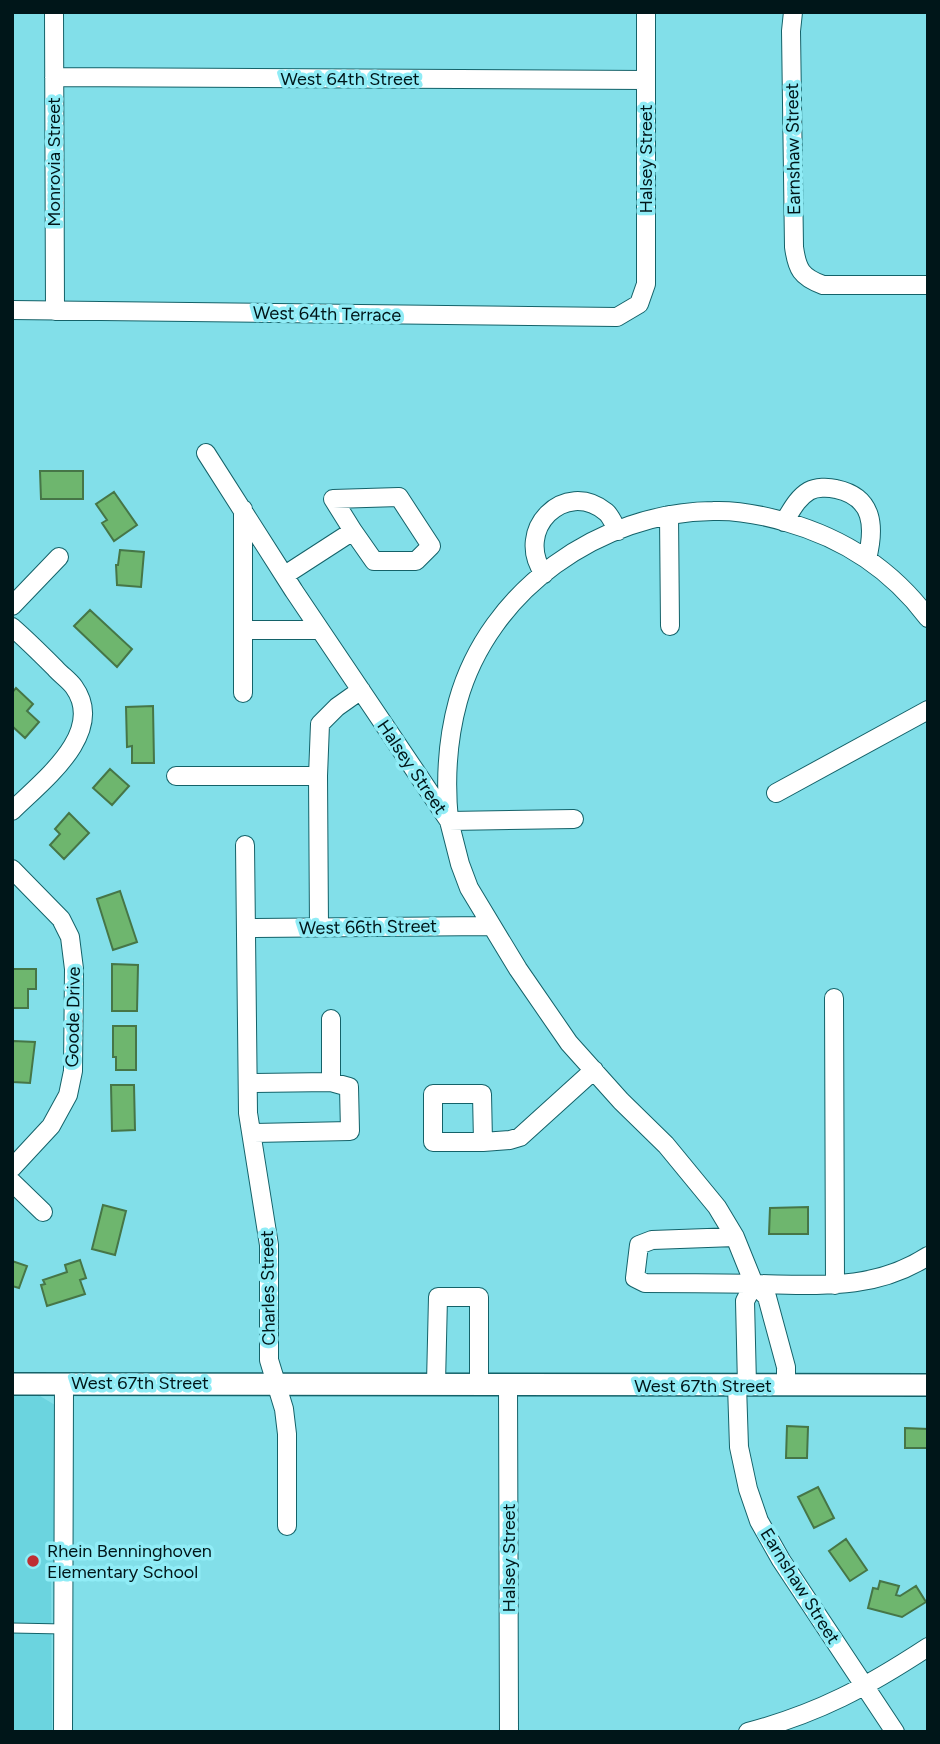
<svg xmlns="http://www.w3.org/2000/svg" width="940" height="1744" viewBox="0 0 940 1744" font-family="Figtree,sans-serif">
	<style>
		.built { fill: #6bd4df }
		.building { fill: #6eb66e; stroke: #467647; stroke-width: 2 }
		.lines { fill: none; stroke-linecap: round; stroke-linejoin: round }
		.service-casing { stroke: #146269; stroke-width: 11 }
		.minor-casing { stroke: #146269; stroke-width: 20 }
		.tertiary-casing { stroke: #146269; stroke-width: 24 }
		.service { stroke: #fff; stroke-width: 9 }
		.minor { stroke: #fff; stroke-width: 18 }
		.tertiary { stroke: #fff; stroke-width: 21 }
		.poi-dot { fill: #be2e33; stroke: #90ecf6; stroke-width: 2.5 }
		.labels { text-anchor: middle; dominant-baseline: central; stroke-width: 7; stroke-linejoin: round; paint-order: stroke }
		.street-label { font-size: 18px; fill: #001619; stroke: #90ecf6 }
		.poi-label { font-size: 18px; fill: #001619; stroke: #90ecf6; text-anchor: start }
	</style>
	<rect width="100%" height="100%" fill="#82dfe9"/>
	<path class="built" d="M12,1396H40L55,1405L57,1543L51,1580L52,1732H12Z"/>
	<path class="building" d="M40,471H83V499H41Z
		M114,492L137,525L114,541L102,523L107,520L96,504Z
		M120,550L144,552L141,587L117,585L116,565H118Z
		M90,610L132,649L117,667L74,626Z
		M16,688L33,704L27,711L39,722L25,738L12,726V693Z
		M153,706L154,763H132V746L127,747L126,707Z
		M110,769L129,786L112,805L93,788Z
		M69,813L89,833L64,859L50,845L60,834L55,829Z
		M120,891L137,942L113,950L97,899Z
		M112,964L138,965L137,1011H112Z
		M12,969H36V989H28V1008H12Z
		M113,1026H136V1070H116V1057H113Z
		M13,1041L35,1042L30,1083L13,1082Z
		M111,1085H134L135,1130L112,1131Z
		M103,1205L126,1211L115,1255L92,1249Z
		M808,1207V1234H769L770,1208Z
		M80,1260L86,1278L80,1280L85,1294L47,1306L41,1285L45,1284L43,1280L67,1272L65,1265Z
		M12,1261L27,1266L19,1288L12,1286Z
		M787,1426L808,1427L807,1458H786Z
		M905,1428L928,1429V1448H905Z
		M818,1487L834,1518L814,1528L798,1497Z
		M846,1539L867,1570L850,1581L829,1551Z
		M880,1581L899,1586L896,1595L900,1596L916,1586L926,1602L902,1617L868,1608L873,1588L878,1589Z"/>
	<g class="lines">
		<defs>
			<path id="service" d="M12,1628L64,1629"/>
			<path id="minor" d="M54,12L55,311
				M793,12L791,31L794,247C797,269 801,277 823,285H928
				M54,77L646,80
				M12,310L617,317L639,304L646,284V12
				M206,453L294,591L449,821L460,864L469,888L518,969L569,1043L621,1101L666,1145L717,1207L735,1237L754,1284L767,1297L786,1367V1386
				M243,509V693
				M669,515L670,626
				M784,522C791,511 797,498 809,491C816,487 828,487 836,489C874,497 875,527 867,559
				M544,574C513,530 565,478 606,512C611,516 614,525 618,531
				M285,575L353,531L374,561H416L431,546L399,497L333,499L353,531
				M12,606L59,557
				M12,627C27,640 41,654 55,668C61,675 69,680 74,687C107,733 41,782 12,811
				M243,630H320
				M176,776H318
				M776,793L928,710
				M574,819L449,821C445,780 447,741 458,701C489,590 600,512 713,511C738,510 762,515 786,522C843,538 892,570 928,618
				M245,845L248,1113L269,1245V1360L284,1409L287,1434V1526
				M12,869L61,919L70,937L74,969L73,1071L68,1095L51,1126L12,1168
				M246,928L491,926
				M319,928L318,776L320,724L337,707L361,690
				M834,998L835,1285
				M248,1083L331,1082V1019
				M252,1133L350,1131L349,1087L331,1082
				M483,1142H433V1094H482L483,1142L510,1140L520,1137L594,1070
				M12,1182L43,1212
				M735,1237L652,1240L639,1245L635,1278L645,1283C682,1283 719,1283 757,1284C818,1285 874,1291 928,1256
				M436,1383L438,1297H479V1383
				M508,1385L509,1732
				M737,1385L739,1447L748,1489L759,1521L781,1560L895,1732
				M747,1385L745,1301L754,1284
				M63,1732L64,1383
				M748,1732C819,1713 867,1687 928,1647"/>
			<path id="tertiary" d="M12,1384L928,1385"/>
		</defs>
		<use href="#service" class="service-casing"/>
		<use href="#minor" class="minor-casing"/>
		<use href="#tertiary" class="tertiary-casing"/>
		<use href="#service" class="service"/>
		<use href="#minor" class="minor"/>
		<use href="#tertiary" class="tertiary"/>
	</g>
	<circle class="poi-dot" cx="33" cy="1561" r="7"/>
	<g class="labels">
		<g class="street-label">
			<text x="350" y="79">West 64th Street</text>
			<text transform="translate(793 149) rotate(-91)">Earnshaw Street</text>
			<text transform="translate(646 159) rotate(-90)">Halsey Street</text>
			<text transform="translate(54 162) rotate(-90)">Monrovia Street</text>
			<text transform="translate(327 314) rotate(1)">West 64th Terrace</text>
			<text transform="translate(412 767) rotate(56)">Halsey Street</text>
			<text transform="translate(368 927) rotate(-1)">West 66th Street</text>
			<text transform="translate(73 1017) rotate(-89)">Goode Drive</text>
			<text transform="translate(268 1288) rotate(-91)">Charles Street</text>
			<text x="140" y="1383">West 67th Street</text>
			<text x="703" y="1386">West 67th Street</text>
			<text transform="translate(509 1558) rotate(-90)">Halsey Street</text>
			<text transform="translate(800 1586) rotate(58)">Earnshaw Street</text>
		</g>
		<g class="poi-label">
			<text x="47" y="1551">Rhein Benninghoven<tspan x="47" dy="21">Elementary School</tspan></text>
		</g>
	</g>
	<rect width="940" height="1744" fill="none" stroke="#001619" stroke-width="28"/>
</svg>
